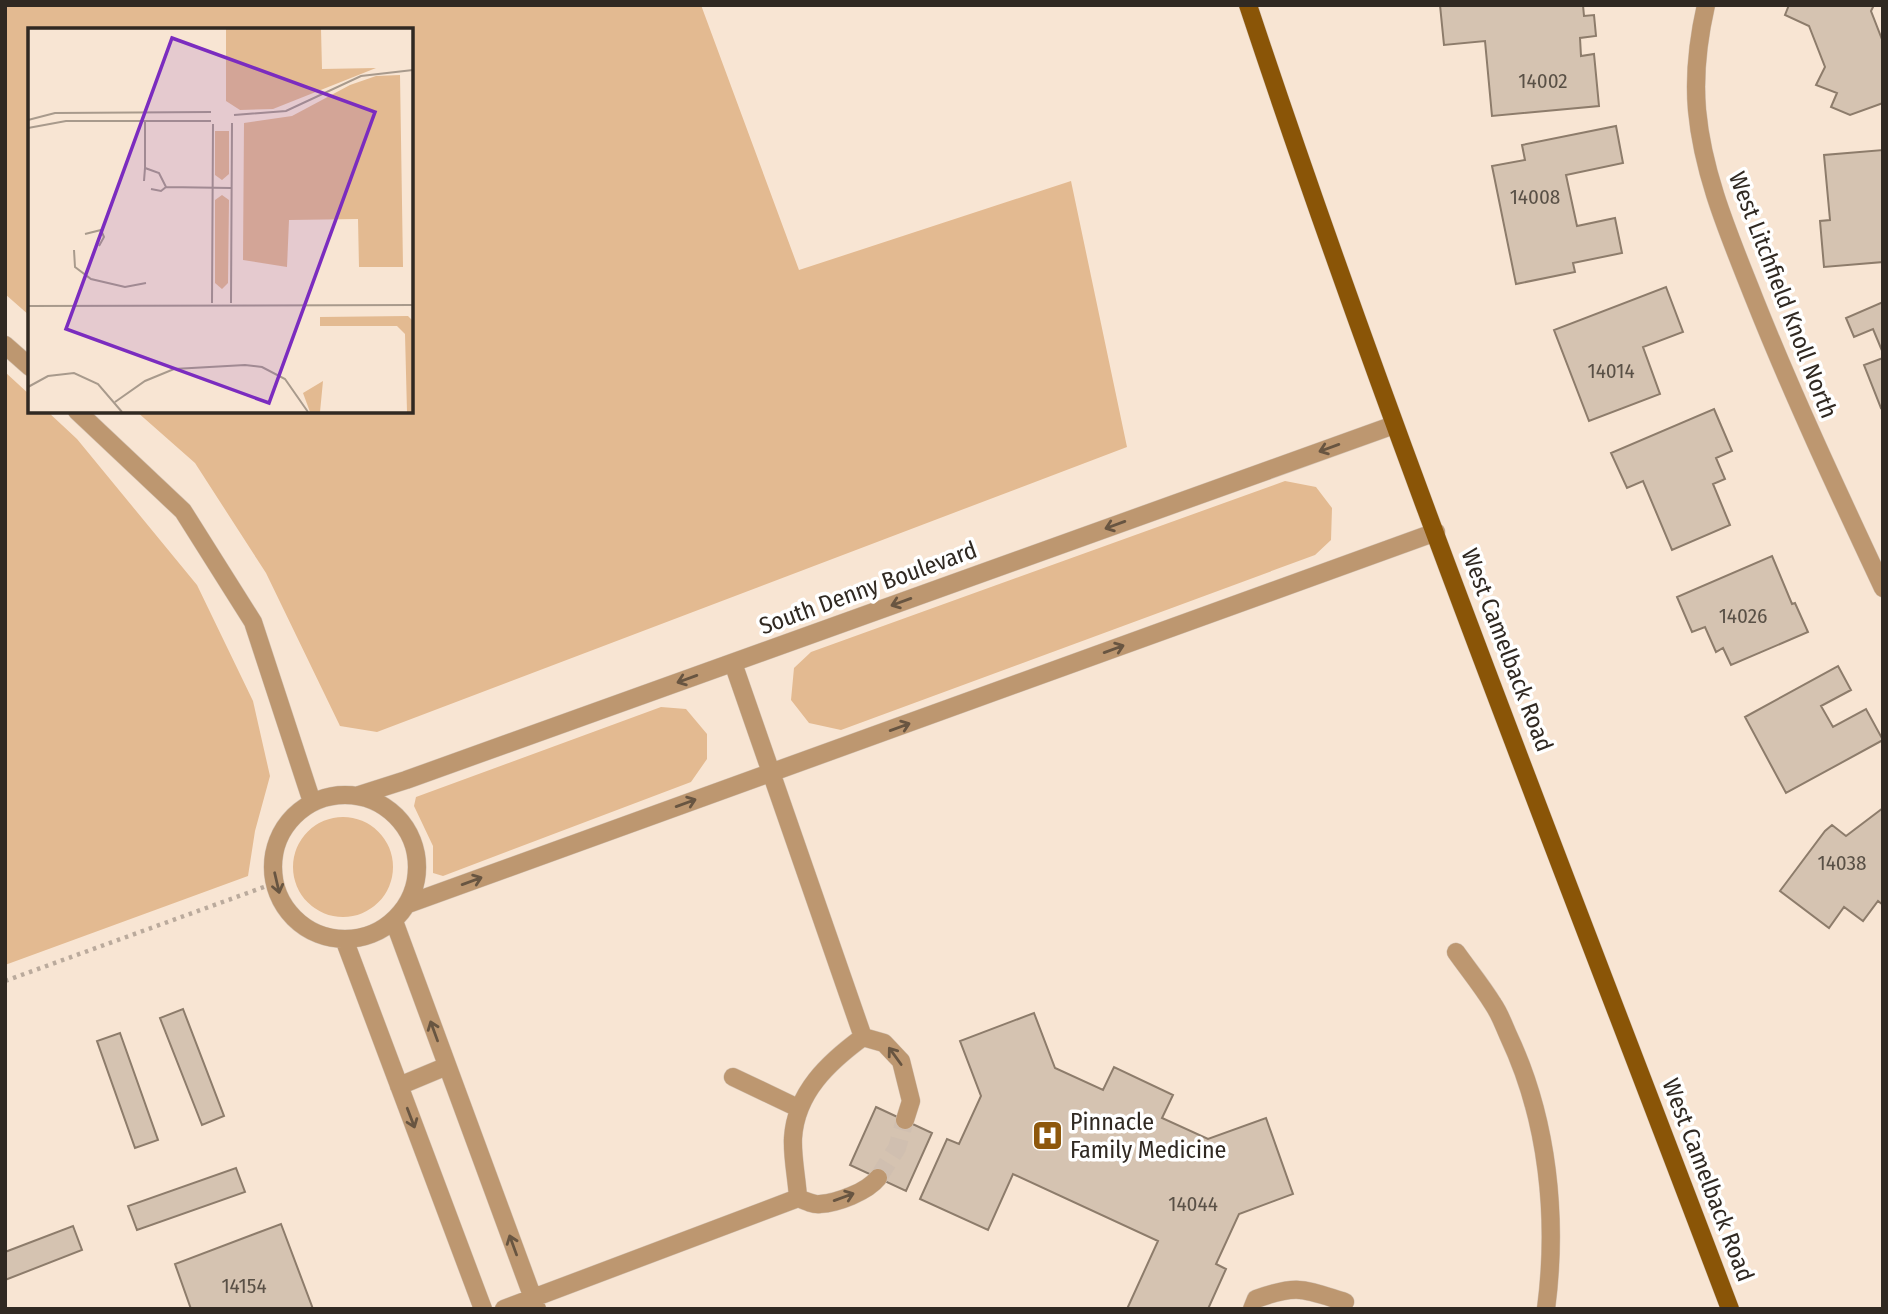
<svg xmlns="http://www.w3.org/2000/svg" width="1888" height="1314" viewBox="0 0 1888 1314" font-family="'Fira Sans Condensed',sans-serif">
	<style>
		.green { fill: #e3ba91 }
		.building { fill: #d5c3b1; stroke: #8d7c6b; stroke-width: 2 }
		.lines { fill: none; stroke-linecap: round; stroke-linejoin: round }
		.minor-tunnel { stroke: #d0bfb0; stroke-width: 18; stroke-dasharray: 18 9; stroke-linecap: butt }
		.minor-casing { stroke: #d4c3b3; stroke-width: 19 }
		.major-casing { stroke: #d4c3b3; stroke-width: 19 }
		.path { stroke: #baaa9c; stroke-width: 4.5; stroke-dasharray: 3.5 5; stroke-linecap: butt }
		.minor { stroke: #bd9770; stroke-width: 18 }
		.major { stroke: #8a5507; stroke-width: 18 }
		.oneway { stroke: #685541 }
		.labels { text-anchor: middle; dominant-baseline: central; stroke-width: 7; stroke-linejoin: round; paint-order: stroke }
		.number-label { font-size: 21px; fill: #595046 }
		.street-label { font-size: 24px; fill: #302922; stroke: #fff }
		.poi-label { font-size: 24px; fill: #302922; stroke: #fff; text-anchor: start }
		.inset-road { fill: none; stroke: #a89a8c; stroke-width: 2 }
		.view { fill: #7b2cbf; fill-opacity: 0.15; stroke: #7b2cbf; stroke-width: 3.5 }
		.inset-edge { fill: none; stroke: #302922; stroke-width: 3.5 }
	</style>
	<rect width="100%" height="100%" fill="#f8e5d3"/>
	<path class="green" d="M5,5H701L799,270L1071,181L1127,447L377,732L340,726L266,573L195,463L136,411H411V30H30V316L5,294Z
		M5,372L30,395V411H47L77,439L197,585L253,701L270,776L255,831L248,876L5,965Z
		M1285,481L1316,487L1332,508L1331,540L1315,555L841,730L809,723L791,700L794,668L811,652Z
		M661,707L686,709L707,734V759L691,782L443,876L433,873V846L414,806L416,797Z
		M293 867a50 50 0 1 1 100 0a50 50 0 1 1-100 0Z"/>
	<path class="building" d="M1440,5H1583L1584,16L1594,15L1596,36L1580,38L1581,56L1594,54L1599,106L1492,116L1485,41L1444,45Z
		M1789,5H1874L1871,11L1883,42V103L1850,115L1831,107L1837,93L1816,85L1825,67L1809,26L1785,15Z
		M1616,126L1623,163L1566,175L1577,226L1615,218L1622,253L1573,263L1575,272L1516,284L1492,166L1525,160L1522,145Z
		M1883,150V262L1824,267L1820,221L1830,220L1824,155Z
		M1666,287L1683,332L1643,347L1660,394L1589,421L1554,330Z
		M1883,302V353L1873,329L1854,337L1846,318Z
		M1883,358V407L1881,408L1864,365Z
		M1714,409L1732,451L1716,458L1725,479L1713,484L1730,525L1672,550L1643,481L1627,488L1611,453Z
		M1772,556L1792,604L1795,603L1808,632L1731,665L1723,648L1716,652L1705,627L1692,632L1677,597Z
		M1838,666L1851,690L1821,706L1833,727L1866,709L1883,740L1786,793L1745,717Z
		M1883,808V905L1878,901L1863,921L1844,907L1829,928L1780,891L1825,831L1832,825L1846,836Z
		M183,1009L224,1116L202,1125L160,1018Z
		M1034,1013L1055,1068L1103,1090L1114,1067L1173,1095L1162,1118L1208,1139L1266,1118L1293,1194L1239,1214L1216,1264L1226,1269L1208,1309H1127L1158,1241L1013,1174L988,1230L920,1199L947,1139L959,1144L981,1096L960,1041Z
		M120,1033L158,1140L135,1148L97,1041Z
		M876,1107L932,1133L906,1191L850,1165Z
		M236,1168L245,1192L137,1230L128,1206Z
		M281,1224L313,1309H191L175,1264Z
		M73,1226L82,1250L5,1280V1252Z"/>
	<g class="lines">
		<path class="minor-tunnel" d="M878,1178L897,1148L905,1120"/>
		<defs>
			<path id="minor" d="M1706,5C1698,40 1694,75 1697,110C1703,176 1730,237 1754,298C1793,396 1838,492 1883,588
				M5,345L30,367
				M77,411L183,511L253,622L312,802
				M733,663L863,1037
				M359,795L406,780L1394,425
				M273 867a72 72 0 1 1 144 0a72 72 0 1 1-144 0Z
				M408,904L1436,532
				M394,921L537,1309
				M344,939L483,1309
				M1456,952C1468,969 1482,986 1493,1004C1500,1014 1504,1026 1509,1037C1548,1120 1558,1218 1546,1309
				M733,1077L798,1108
				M399,1086L447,1066
				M878,1178C867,1192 837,1203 820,1204C814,1205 805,1201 798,1198C797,1179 792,1157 793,1138C796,1092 829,1062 863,1037L884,1043L901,1061L911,1101L905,1120
				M504,1309L798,1198
				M1252,1309L1256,1299C1298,1284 1303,1289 1345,1302"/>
			<path id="major" d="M1248,5C1394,445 1566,876 1730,1309"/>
		</defs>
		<use href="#minor" class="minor-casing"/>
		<use href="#major" class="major-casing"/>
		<path class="path" d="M5,981L275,883"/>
		<use href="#minor" class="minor"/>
		<use href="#major" class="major"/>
	</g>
	<defs><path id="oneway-shaft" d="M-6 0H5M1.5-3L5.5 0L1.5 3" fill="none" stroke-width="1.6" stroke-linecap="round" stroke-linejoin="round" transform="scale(1.75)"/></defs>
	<g class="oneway">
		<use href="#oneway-shaft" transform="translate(1329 448) rotate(160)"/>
		<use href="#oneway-shaft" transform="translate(1115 525) rotate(160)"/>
		<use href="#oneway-shaft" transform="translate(901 602) rotate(160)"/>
		<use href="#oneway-shaft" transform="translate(1114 649) rotate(-20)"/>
		<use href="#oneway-shaft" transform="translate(687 679) rotate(160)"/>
		<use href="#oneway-shaft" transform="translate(900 727) rotate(-20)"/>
		<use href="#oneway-shaft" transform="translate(686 803) rotate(-20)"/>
		<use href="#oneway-shaft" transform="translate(472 881) rotate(-20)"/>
		<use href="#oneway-shaft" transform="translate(277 883) rotate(77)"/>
		<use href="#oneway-shaft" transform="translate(434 1031) rotate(-110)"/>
		<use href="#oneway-shaft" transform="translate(895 1056) rotate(-126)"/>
		<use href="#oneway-shaft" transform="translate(411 1118) rotate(69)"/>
		<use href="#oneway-shaft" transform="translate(844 1197) rotate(-20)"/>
		<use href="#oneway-shaft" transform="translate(513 1245) rotate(-110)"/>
	</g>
	<defs>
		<symbol id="hospital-square" viewBox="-11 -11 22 22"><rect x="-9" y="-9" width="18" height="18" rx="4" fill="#8e580c" stroke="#fff"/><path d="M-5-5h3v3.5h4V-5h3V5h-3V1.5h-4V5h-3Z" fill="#fff"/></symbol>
	</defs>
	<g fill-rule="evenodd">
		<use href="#hospital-square" x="1030" y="1118" width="35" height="35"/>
	</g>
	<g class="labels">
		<g class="number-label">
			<text x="1543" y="81">14002</text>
			<text x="1535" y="197">14008</text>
			<text x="1611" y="371">14014</text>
			<text x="1743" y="616">14026</text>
			<text x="1842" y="863">14038</text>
			<text x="1193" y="1204">14044</text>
			<text x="244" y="1286">14154</text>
		</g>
		<g class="street-label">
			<text transform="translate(1783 295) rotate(69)">West Litchfield Knoll North</text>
			<text transform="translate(868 588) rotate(-20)">South Denny Boulevard</text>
			<text transform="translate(1507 650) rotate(69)">West Camelback Road</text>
			<text transform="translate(1708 1180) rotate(69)">West Camelback Road</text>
		</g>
		<g class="poi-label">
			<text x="1070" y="1122">Pinnacle<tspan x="1070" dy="28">Family Medicine</tspan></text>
		</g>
	</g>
	<g transform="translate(28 28)">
		<rect width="385" height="385" fill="#f8e5d3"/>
		<path d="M198,1H293L294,41L348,40L245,81L212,82L198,73ZM372,47L375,239H331L330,191L261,192L259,239L215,232L216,95L264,88L322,57L348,48ZM187,103H201V146L194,152L187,147ZM194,167L201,172L200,255L194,261L187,255V172ZM380,288L385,293V384H379L377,306L369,298H292V289ZM295,353L292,384H282L275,365Z" fill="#e3ba91"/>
		<path class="inset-road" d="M206,87L258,83L333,48L385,42M0,92L27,85L183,84M117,92V140M0,100L38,93H183M116,153L117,140L131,145L138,159L133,163L123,161M138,159L203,160M57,206L73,202L76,209L71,218M46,222L47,239L63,251L97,259L118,255M184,275L185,96M203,275L204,95M0,278L385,277M0,359L20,348L46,345L70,356L94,384M87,374L117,353L146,341L217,337L234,339L257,351L280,384"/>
		<path class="view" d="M144,10L347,84L241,375L38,301Z"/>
		<rect width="385" height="385" class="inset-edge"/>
	</g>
	<rect width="1888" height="1314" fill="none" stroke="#302922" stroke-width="14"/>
</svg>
